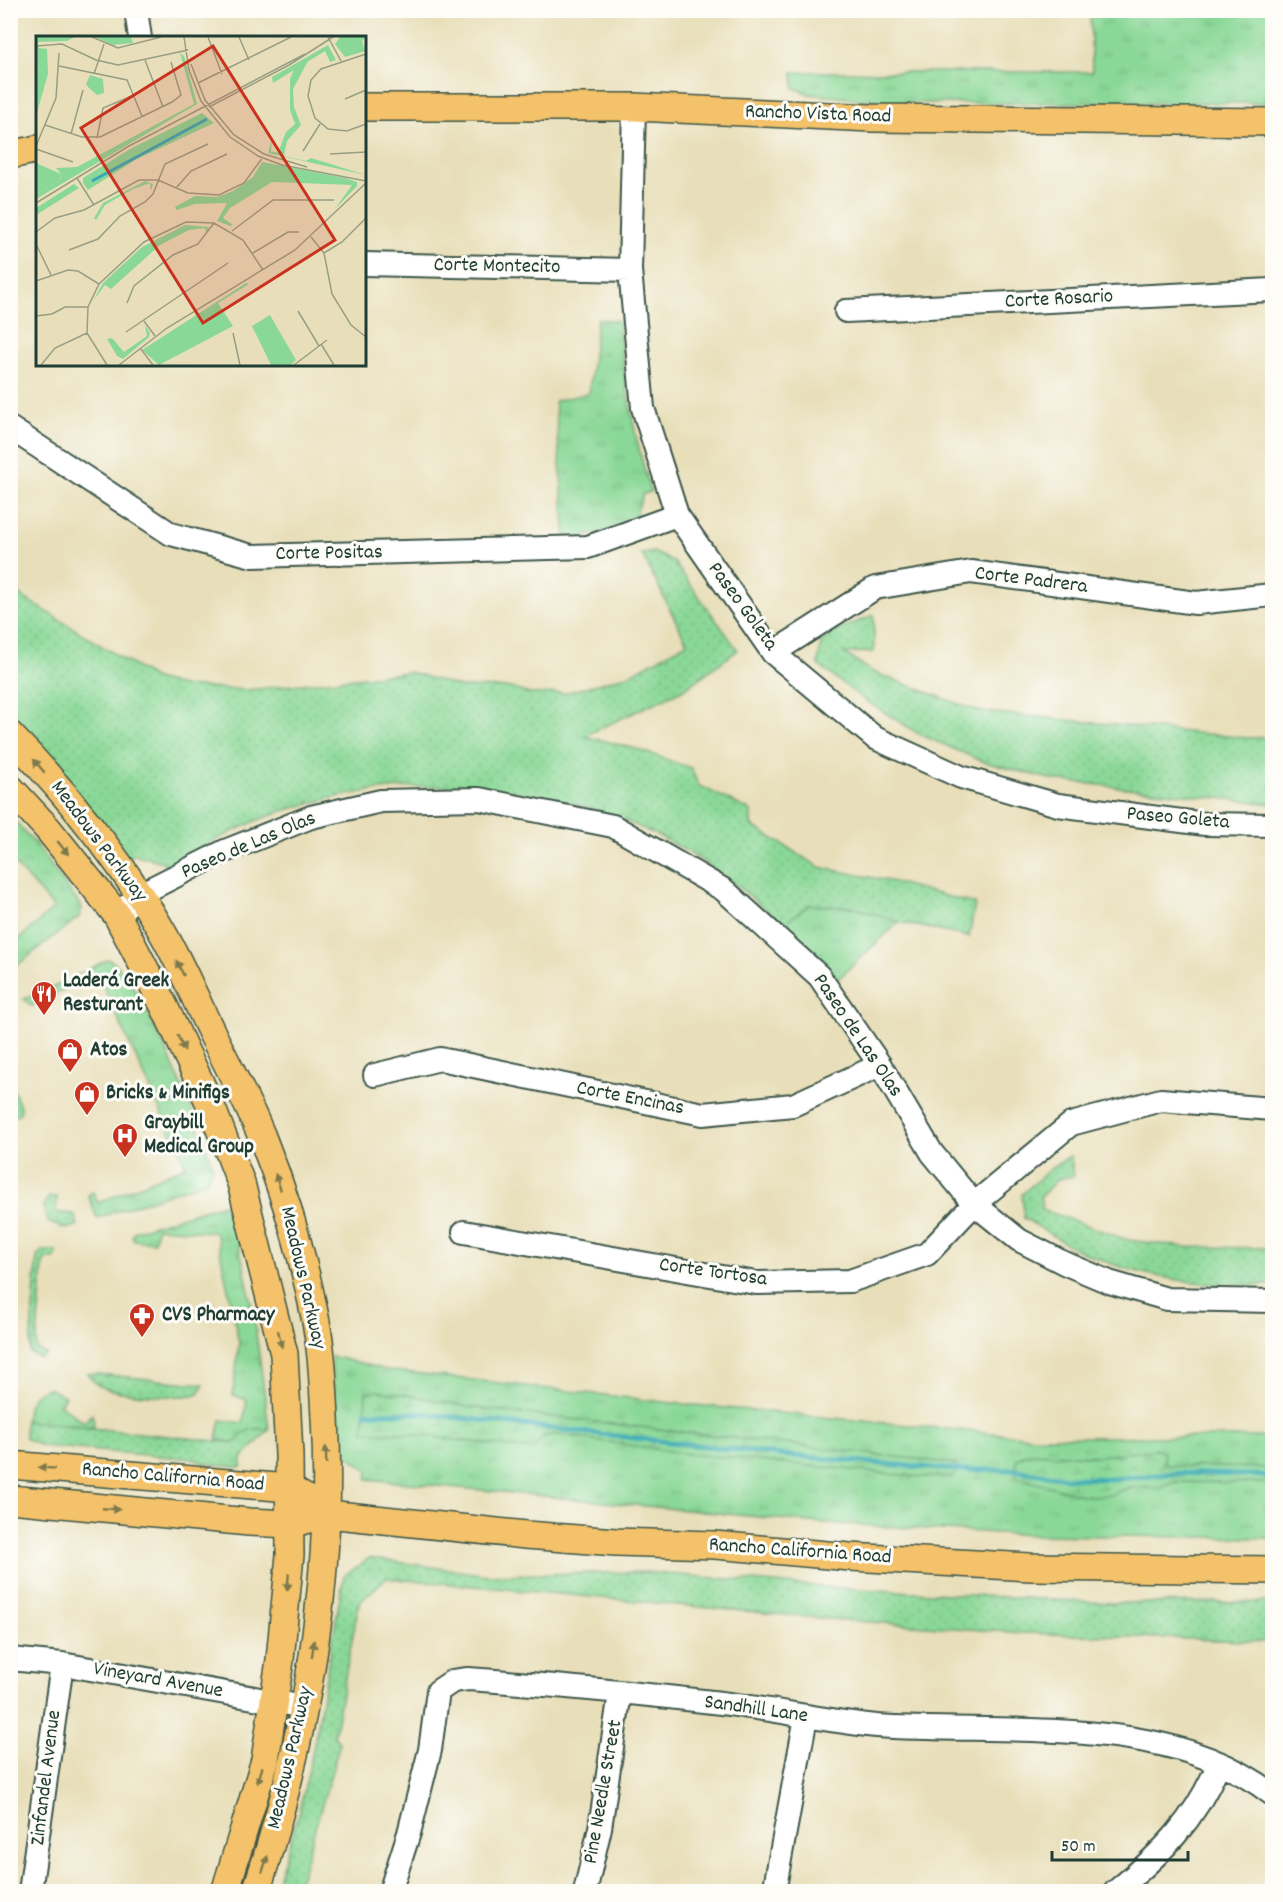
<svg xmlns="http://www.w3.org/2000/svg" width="1283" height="1902" viewBox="0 0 1283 1902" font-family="Dekko,sans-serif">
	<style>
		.grass { fill: url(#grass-tufts); stroke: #548a66; stroke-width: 1.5 }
		.wetland { fill: url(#wetland-marsh); stroke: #548a66; stroke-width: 1.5 }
		.garden { fill: url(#garden-dots); stroke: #548a66; stroke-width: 1.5 }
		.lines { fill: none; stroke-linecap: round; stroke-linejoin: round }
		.stream { stroke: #39aab5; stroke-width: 5 }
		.minor-casing { stroke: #3d5548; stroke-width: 26 }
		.major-casing { stroke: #3d5548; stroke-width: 30 }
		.minor { stroke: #fff; stroke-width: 22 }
		.major { stroke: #f3c26a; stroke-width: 27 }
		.oneway { fill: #7e794c }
		.labels { text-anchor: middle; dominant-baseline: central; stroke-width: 6; stroke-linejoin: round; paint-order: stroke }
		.street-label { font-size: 21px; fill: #1f3d34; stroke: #fdfcf7 }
		.poi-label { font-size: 21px; font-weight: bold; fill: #1f3d34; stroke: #fdfcf7; text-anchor: start }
		.inset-river { fill: none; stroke: #39aab5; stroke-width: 3 }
		.inset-road { fill: none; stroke: #989e84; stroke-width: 1.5 }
		.view { fill: #c8321e; fill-opacity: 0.15; stroke: #c8321e; stroke-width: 3 }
		.inset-edge { fill: none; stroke: #1f3d34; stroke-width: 3 }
	</style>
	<defs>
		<pattern id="grass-tufts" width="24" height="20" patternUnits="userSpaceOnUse" patternTransform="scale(1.5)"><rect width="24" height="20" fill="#8ad897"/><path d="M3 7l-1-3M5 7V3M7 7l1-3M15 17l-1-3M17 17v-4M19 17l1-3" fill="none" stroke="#77ba83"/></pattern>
		<pattern id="wetland-marsh" width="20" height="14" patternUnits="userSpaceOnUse" patternTransform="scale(1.5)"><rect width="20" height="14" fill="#8ad897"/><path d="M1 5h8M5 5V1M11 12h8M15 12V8" fill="none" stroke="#77ba83"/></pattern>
		<pattern id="garden-dots" width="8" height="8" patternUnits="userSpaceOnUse" patternTransform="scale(1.5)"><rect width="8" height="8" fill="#8ad897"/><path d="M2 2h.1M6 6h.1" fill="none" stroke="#77ba83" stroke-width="1.8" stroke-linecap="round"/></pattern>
	</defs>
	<rect width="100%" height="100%" fill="#fdfcf7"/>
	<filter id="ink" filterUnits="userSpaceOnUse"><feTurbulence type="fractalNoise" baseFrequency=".0167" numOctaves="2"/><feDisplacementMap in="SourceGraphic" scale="12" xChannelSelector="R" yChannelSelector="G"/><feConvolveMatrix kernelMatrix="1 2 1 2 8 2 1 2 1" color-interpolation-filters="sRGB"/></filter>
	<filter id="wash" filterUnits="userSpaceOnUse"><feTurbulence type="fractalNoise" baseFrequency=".008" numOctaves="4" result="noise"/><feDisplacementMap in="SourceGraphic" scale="24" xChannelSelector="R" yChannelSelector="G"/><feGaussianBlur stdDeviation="1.35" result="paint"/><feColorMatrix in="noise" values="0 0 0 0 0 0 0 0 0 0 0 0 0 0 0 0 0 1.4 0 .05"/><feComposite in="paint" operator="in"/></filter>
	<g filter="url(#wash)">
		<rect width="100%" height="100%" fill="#e8dfba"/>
		<path class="grass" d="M1090,11H1272V103H898L809,94L794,88L793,72H1092Z
			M597,319L618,321C624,380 633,435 651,492L643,494L636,514L638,521L597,534L566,539L555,401L589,393Z
			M11,817L33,841L82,908L79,917L11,970V946L54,908L11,860Z
			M809,905L854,907L899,922L838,979L783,924Z
			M108,959C139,971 201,1130 213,1167L207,1181L97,1218L88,1195L93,1192L98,1203L186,1166L97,973L32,1006L24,999L61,984Z
			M226,1203C251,1275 259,1354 269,1430C254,1427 244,1430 235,1443L217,1439L221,1420L243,1423L247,1400L233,1395L239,1343L217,1236L213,1232L157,1228L154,1242L134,1240L132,1236L135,1231Z
			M331,1356L387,1370L673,1403L1034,1437H1272V1538L1033,1535L821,1523L367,1479L368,1471L348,1456L339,1454Z
			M48,1388L65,1396L60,1405L84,1422L93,1414L94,1427L25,1421C27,1404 31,1393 48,1388Z"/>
		<path class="wetland" d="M376,1391L409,1395L468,1407L956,1464L954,1477H922L689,1454L554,1434L543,1437L532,1450L403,1433L364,1432L366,1392Z
			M1156,1450L1164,1452V1463L1172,1466L1272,1468V1483L1175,1482L1159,1489L1141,1487L1122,1490L1111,1495L1086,1496L1017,1478L1015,1470L1017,1459L1027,1453L1098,1456Z"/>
		<path class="garden" d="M653,552L673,561L738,650L684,689L584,736L637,749L691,768L698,785L751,811V825L819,867L894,882L975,904L969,937L899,922L854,907L809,905L783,924C751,897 718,869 681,848C566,782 420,770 293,808C248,821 207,844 167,868L163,862L134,854L127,859L42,751L11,721L10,589L155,679L182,686L247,690L410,672L460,687L511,688L529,694L565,693L629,675L687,643L642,554Z
			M874,615V652L844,653L873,672L978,711L1247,738L1272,737V804L1054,780L984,762L919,734L863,699L818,665L821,641L835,631Z
			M11,1084L21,1109L20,1113L13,1117L11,1116Z
			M1070,1156L1074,1176L1058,1179L1040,1197L1043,1210L1128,1240L1186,1247L1272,1248V1285C1202,1286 1140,1280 1076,1249C1058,1240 1041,1228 1024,1218L1022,1194L1050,1169Z
			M49,1197H57L56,1212L74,1214L78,1225L67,1229L49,1223L45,1216L44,1204Z
			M42,1251H55L57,1255L54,1259H46L43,1264L36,1349L46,1354L41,1358L30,1353V1349L37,1257Z
			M87,1373L189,1383L204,1384L199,1393C185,1400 115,1394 100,1386C94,1383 91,1378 87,1373Z
			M25,1421L235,1443C245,1429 253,1427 269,1430L242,1458V1467C226,1466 208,1466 193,1459L41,1446L25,1438Z
			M369,1558L488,1575L644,1572L824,1587L1109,1603L1272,1602V1642L1023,1633L841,1620L386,1578L359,1603L334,1736L340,1743L302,1873L294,1891H273C313,1791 323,1682 344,1576Z"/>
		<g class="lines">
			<path class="stream" d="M365,1413H418L781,1455L955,1470H1015L1066,1478L1115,1479L1179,1473L1272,1476"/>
		</g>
	</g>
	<g filter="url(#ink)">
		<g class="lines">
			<defs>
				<path id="minor" d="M136,10L140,38
					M634,107L630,270L643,408L677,515L773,653L875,738L961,777L1058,805L1205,824L1272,825
					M364,264L630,270
					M846,311L1272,290
					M10,428L171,534L252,556L588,547L677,515
					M773,653L875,588L971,572L1196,603L1272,595
					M117,915L140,894L225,851L311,817L381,801L479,799L613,826L724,890L819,976L880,1065L932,1153L974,1204L1019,1240L1064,1263L1109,1282L1167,1299L1272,1301
					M375,1075L440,1059L703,1114L793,1105L880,1065
					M464,1232L756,1283L850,1281L927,1254L974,1204L1071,1124L1161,1100L1272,1109
					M10,1659L62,1664L305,1707
					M30,1892L62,1664
					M390,1892L409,1833L430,1750L438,1691L453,1681L468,1679C552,1685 637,1693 721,1703C773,1709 825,1721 877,1726C1004,1735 1167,1712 1272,1794
					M585,1892L600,1828L620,1693
					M774,1892L806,1717
					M1115,1892C1163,1852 1195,1821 1219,1763"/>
				<path id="major" d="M364,107H634L872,118L1272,122
					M10,155L38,149
					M10,735C64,790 122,862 160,928C179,960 194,996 210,1029C227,1065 247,1100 262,1137C285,1194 303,1256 315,1317C322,1350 323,1383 325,1417C334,1578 306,1739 256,1892
					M10,788L48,829L117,915L164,1006L211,1106L241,1183L284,1354L289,1455L290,1555L280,1660L265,1760L225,1892
					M10,1465L289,1488L305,1498
					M10,1499L249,1522L290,1524L328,1514L526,1535L616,1542L715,1545L850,1557L1030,1567L1272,1570"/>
			</defs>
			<use href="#minor" class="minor-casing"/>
			<use href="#major" class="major-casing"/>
			<use href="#minor" class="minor"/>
			<use href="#major" class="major"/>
		</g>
		<defs><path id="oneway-solid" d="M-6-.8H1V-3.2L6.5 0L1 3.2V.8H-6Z" transform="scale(1.5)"/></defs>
		<g class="oneway">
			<use href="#oneway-solid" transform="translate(39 766) rotate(-130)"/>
			<use href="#oneway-solid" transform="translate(63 848) rotate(51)"/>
			<use href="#oneway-solid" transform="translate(180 968) rotate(-116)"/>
			<use href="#oneway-solid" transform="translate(181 1043) rotate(65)"/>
			<use href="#oneway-solid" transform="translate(278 1182) rotate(-109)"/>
			<use href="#oneway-solid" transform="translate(280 1339) rotate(77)"/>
			<use href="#oneway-solid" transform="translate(326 1455) rotate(-92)"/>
			<use href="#oneway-solid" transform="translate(47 1468) rotate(-175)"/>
			<use href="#oneway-solid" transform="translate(111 1509) rotate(5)"/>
			<use href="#oneway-solid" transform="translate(288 1582) rotate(96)"/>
			<use href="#oneway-solid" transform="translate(313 1649) rotate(-82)"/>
			<use href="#oneway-solid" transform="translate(260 1775) rotate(107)"/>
			<use href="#oneway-solid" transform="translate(265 1864) rotate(-72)"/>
		</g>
	</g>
	<defs>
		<symbol id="restaurant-pin" viewBox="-11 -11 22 30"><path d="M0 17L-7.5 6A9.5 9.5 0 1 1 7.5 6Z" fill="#c8321e" stroke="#fdfcf7"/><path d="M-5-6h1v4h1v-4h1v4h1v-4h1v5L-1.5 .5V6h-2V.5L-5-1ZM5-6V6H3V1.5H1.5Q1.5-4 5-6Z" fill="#fff"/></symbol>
		<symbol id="shop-pin" viewBox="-11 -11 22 30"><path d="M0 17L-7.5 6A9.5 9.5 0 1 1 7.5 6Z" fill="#c8321e" stroke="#fdfcf7"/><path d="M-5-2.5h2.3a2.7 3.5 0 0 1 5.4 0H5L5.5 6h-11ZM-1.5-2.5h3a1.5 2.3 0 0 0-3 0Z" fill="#fff"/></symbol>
		<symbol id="hospital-pin" viewBox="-11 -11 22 30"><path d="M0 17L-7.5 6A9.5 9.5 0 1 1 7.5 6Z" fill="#c8321e" stroke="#fdfcf7"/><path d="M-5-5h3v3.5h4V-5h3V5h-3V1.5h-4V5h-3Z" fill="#fff"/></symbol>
		<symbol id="pharmacy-pin" viewBox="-11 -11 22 30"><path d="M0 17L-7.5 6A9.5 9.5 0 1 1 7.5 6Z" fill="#c8321e" stroke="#fdfcf7"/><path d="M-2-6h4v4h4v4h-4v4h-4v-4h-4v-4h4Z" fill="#fff"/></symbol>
	</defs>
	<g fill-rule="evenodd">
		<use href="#restaurant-pin" x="29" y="979" width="30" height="40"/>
		<use href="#shop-pin" x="55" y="1036" width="30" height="40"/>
		<use href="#shop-pin" x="72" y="1079" width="30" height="40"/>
		<use href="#hospital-pin" x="110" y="1121" width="30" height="40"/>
		<use href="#pharmacy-pin" x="127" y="1301" width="30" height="40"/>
	</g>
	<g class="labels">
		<g class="street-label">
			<text transform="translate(818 115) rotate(2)">Rancho Vista Road</text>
			<text transform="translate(497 267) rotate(1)">Corte Montecito</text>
			<text transform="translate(1059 300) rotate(-3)">Corte Rosario</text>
			<text transform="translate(329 554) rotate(-1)">Corte Positas</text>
			<text transform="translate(1031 581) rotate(7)">Corte Padrera</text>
			<text transform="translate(742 607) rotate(54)">Paseo Goleta</text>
			<text transform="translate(1178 819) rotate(5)">Paseo Goleta</text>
			<text transform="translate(98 842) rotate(53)">Meadows Parkway</text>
			<text transform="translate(249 846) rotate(-23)">Paseo de Las Olas</text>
			<text transform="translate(857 1036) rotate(56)">Paseo de Las Olas</text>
			<text transform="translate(630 1099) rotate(11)">Corte Encinas</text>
			<text transform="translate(713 1273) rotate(8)">Corte Tortosa</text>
			<text transform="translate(302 1278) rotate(77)">Meadows Parkway</text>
			<text transform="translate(173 1478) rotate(5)">Rancho California Road</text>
			<text transform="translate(800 1552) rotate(4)">Rancho California Road</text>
			<text transform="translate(158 1681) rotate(10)">Vineyard Avenue</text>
			<text transform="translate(756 1710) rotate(8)">Sandhill Lane</text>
			<text transform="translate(291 1758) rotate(-77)">Meadows Parkway</text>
			<text transform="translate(47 1778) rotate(-83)">Zinfandel Avenue</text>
			<text transform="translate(604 1792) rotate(-80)">Pine Needle Street</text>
		</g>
		<g class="poi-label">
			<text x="63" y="982">Laderá Greek<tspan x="63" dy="24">Resturant</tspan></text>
			<text x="90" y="1051">Atos</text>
			<text x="106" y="1094">Bricks &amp; Minifigs</text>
			<text x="144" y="1124">Graybill<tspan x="144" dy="24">Medical Group</tspan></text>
			<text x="162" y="1316">CVS Pharmacy</text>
		</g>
	</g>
	<g transform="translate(36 36)">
		<rect width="330" height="330" fill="#e8dfba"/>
		<path d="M0,1H39L31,5L2,6L3,12L11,13L12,38L0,80ZM59,1H95L97,7L77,9ZM304,1H330L326,5L329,15L309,21L299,8ZM272,25L257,53L258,71L265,89L251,105L248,120L270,125L275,122L330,139L232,117L236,103L235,115L242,117L250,96L259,88L254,74V43L258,33ZM54,39L67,43L68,57L61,59L53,52L50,48ZM166,77L178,87L101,123L52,154L47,147V142L94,113ZM0,127L25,138L24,144L0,158ZM38,148L43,152L0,179V172ZM210,247L213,248L182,267L197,290L123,329L106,314ZM234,279L260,324L255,329H235L216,290Z" fill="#8ad897"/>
		<path d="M170,81L171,86L107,116L110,112Z" fill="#8ad897"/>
		<path d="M292,9L300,24L294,26L289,15L237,47L236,41ZM144,17L148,20L161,68L0,163V158L24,144L25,138L20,132L41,131L158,68ZM226,126L309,142L321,146V150L299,173L316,149L236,146L194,172L187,182L197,189L194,190L181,185L191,167L159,168L141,174L139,171L159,160L181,161L197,155L217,141ZM109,145L117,148L115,155L114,147L97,153L69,169L60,184L58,182L67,167ZM149,189L173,191L170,197L169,192L153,194L124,209L75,253L69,249L57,265L67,247L106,211ZM109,289L114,297L113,301L87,323L81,320L71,303L76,302L88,316L111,300Z" fill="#8ad897"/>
		<path class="inset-river" d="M56,145L171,83"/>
		<path class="inset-road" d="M56,1L82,12L125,1M148,1L153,34L165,65L194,101L222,120L246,129L330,145M172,1L186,38M203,1L213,24M292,1L305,25M0,10L26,8L60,24L82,29L152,14M330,18L285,33L275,44L272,60L279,82L292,93L311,95L330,88M109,24L127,71M155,28L169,64L198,99L228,118L271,131M23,30L91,44L106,80M58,38L68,8M162,47L255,1M309,63L330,54M173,71L253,29L297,1M9,89L46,101H64L136,66L145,59L135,26M35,98L47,54M61,102L67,72L98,59M0,110L20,62L23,17M0,113L37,126M267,115L284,88M294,118L330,116M41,142L58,169M140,152L155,135L191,118M0,167L93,110L269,18M196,195L237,164H298M0,196L19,182L48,174L103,144H122L152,157L183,159L208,147L227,121M275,201L288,217L296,258L315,289L330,301M0,208L15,239M33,214L62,203L84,180L109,166L117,158L129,128L172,108M217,217L252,196H263M288,217L306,206L330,182M0,245L32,234L42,235L63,248M91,267L98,250L137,219L162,208L178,187M262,275L283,310M0,280L16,278L29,271H52M108,285L119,300M90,296L192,227M197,297L204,329M285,308L298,329M104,312L117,329M5,329L19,312L51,297M71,329L51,297L52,271L63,248L108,206L150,186L178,187L207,204L227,234M83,329L131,292L259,214L330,147M258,329L291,304"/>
		<path class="view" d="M177,10L299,204L167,287L45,92Z"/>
		<rect width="330" height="330" class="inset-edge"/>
	</g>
	<rect width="1283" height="1902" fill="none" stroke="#fdfcf7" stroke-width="36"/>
	<path d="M1052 1851v9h136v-9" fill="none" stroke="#1f3d34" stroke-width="3"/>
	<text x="1061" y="1851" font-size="18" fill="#1f3d34" stroke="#fdfcf7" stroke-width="4.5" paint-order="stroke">50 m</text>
</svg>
